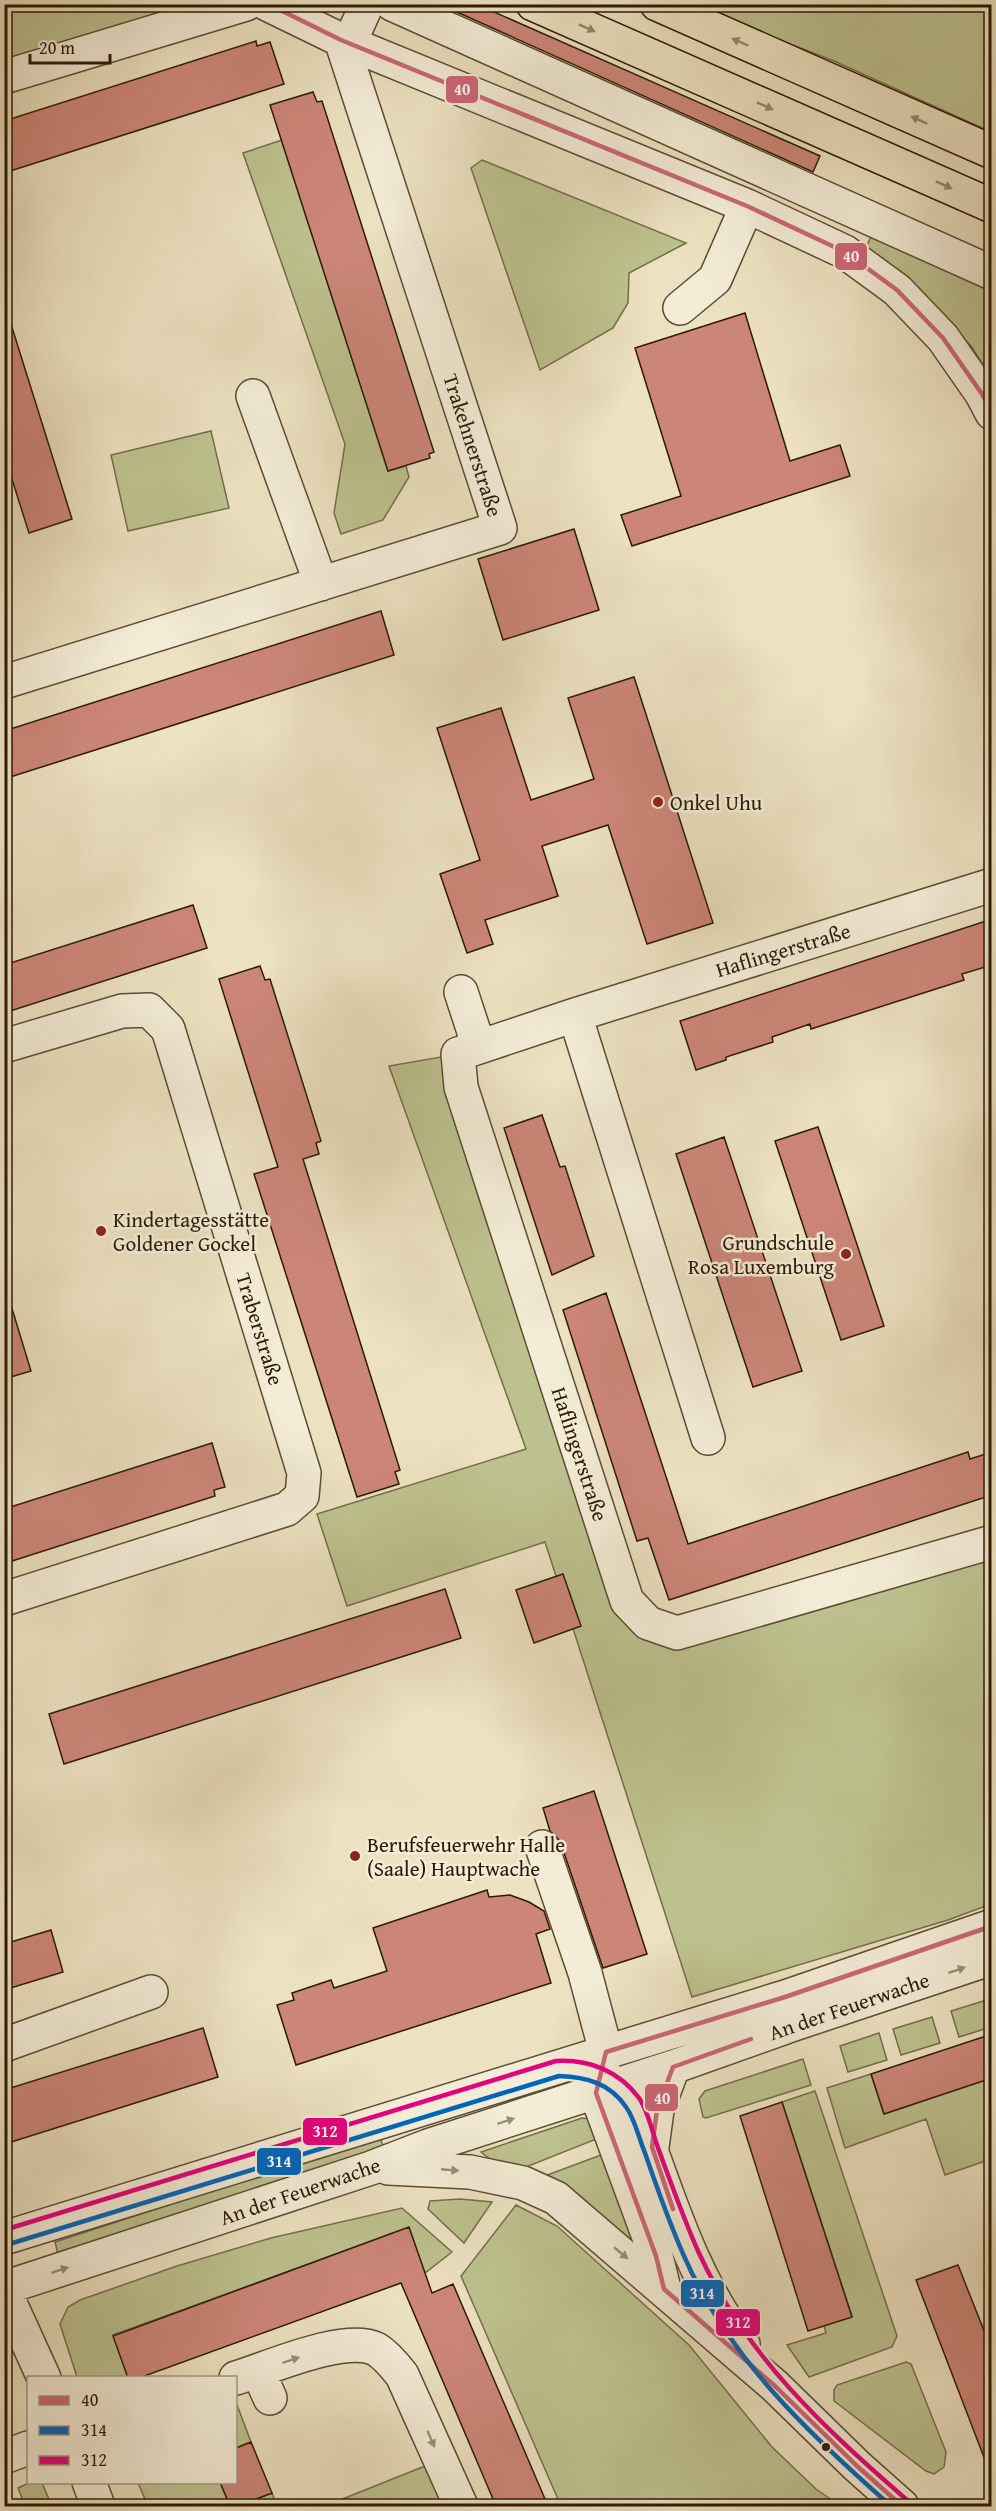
<svg xmlns="http://www.w3.org/2000/svg" width="996" height="2511" viewBox="0 0 996 2511" font-family="'Gentium Book Plus',serif">
	<style>
		.green { fill: #bdc18f; stroke: #746e4a; stroke-width: 1.5 }
		.building { fill: #cc8678; stroke: #2c1a06; stroke-width: 1.5 }
		.lines { fill: none; stroke-linecap: round; stroke-linejoin: round }
		.minor-casing { stroke: #5c4c34; stroke-width: 36 }
		.highway-casing { stroke: #2c1a06; stroke-width: 36 }
		.minor { stroke: #f3ecd6; stroke-width: 33 }
		.highway { stroke: #ece1c0; stroke-width: 33 }
		.bus-1-casing { stroke: #f3ecd6; stroke-width: 9 }
		.bus-2-casing { stroke: #f3ecd6; stroke-width: 9 }
		.bus-3-casing { stroke: #f3ecd6; stroke-width: 9 }
		.bus-1 { stroke: #c67; stroke-width: 4.5 }
		.bus-2 { stroke: #0065bd; stroke-width: 4.5 }
		.bus-3 { stroke: #e5007d; stroke-width: 4.5 }
		.oneway { fill: #96876c }
		.oneway2 { fill: #998e78 }
		.poi-dot { fill: #8f2418; stroke: #f3ecd6; stroke-width: 2 }
		.bus-dot { fill: #2c1a06; stroke: #f3ecd6; stroke-width: 2 }
		.labels { text-anchor: middle; dominant-baseline: central; stroke-width: 5; stroke-linejoin: round; paint-order: stroke }
		.street-label { font-size: 21px; fill: #2c1a06; stroke: #f3ecd6 }
		.poi-label { font-size: 21px; fill: #2c1a06; stroke: #f3ecd6; text-anchor: start }
		.line-badge { stroke: #f3ecd6; stroke-width: 2 }
		.badge-label { font-size: 16px; text-anchor: middle; font-weight: bold; fill: #fff }
	</style>
	<rect width="100%" height="100%" fill="#ece1c0"/>
	<filter id="stains"><feTurbulence type="fractalNoise" baseFrequency=".00333" numOctaves="4"/><feColorMatrix values="0 0 0 0 .2 0 0 0 0 .09 0 0 0 0 .02 0 0 0 .5 -.17"/></filter>
	<radialGradient id="worn" r=".72"><stop offset=".6" stop-color="#630" stop-opacity="0"/><stop offset="1" stop-color="#630" stop-opacity=".3"/></radialGradient>
	<path class="green" d="M193,4L5,67V5Z
		M690,5H991V132L834,61Z
		M282,140L388,471L406,466L409,477L383,520L341,534L334,513L345,444L243,153Z
		M482,160L686,243L629,273L628,303L613,328L540,370L471,168Z
		M874,230L991,282V377L971,346L904,274L864,252Z
		M211,431L229,508L128,531L111,455Z
		M458,1054L648,1623L991,1542V1904L948,1920L692,1997L545,1542L347,1606L317,1514L526,1449L389,1066Z
		M990,1999L991,2027L959,2037L951,2011Z
		M932,2017L940,2043L901,2055L893,2029Z
		M879,2033L887,2060L848,2072L840,2046Z
		M803,2059L811,2085L706,2118L703,2117L699,2099L705,2091Z
		M871,2074L884,2114L991,2078V2159L945,2175L926,2119L845,2148L827,2088Z
		M815,2091L897,2336L892,2347L809,2377L787,2345L826,2333L824,2326L852,2316L782,2102Z
		M582,2118L590,2119L604,2136L521,2169L490,2159L481,2152Z
		M380,2136L384,2151L58,2254L55,2242Z
		M609,2152L646,2253L542,2177Z
		M460,2199L492,2202L464,2243L428,2209L430,2201Z
		M516,2205L557,2226L689,2345L772,2447L817,2490L841,2506H561L461,2276Z
		M402,2208L452,2252L425,2273L408,2228L113,2335L128,2377H77L60,2324L68,2307L80,2300L177,2266L271,2238Z
		M906,2362L911,2364L946,2452L944,2467L934,2474L926,2471L834,2401V2390L837,2385Z
		M236,2402L251,2442L236,2448Z
		M430,2464L448,2506H325Z
		M31,2482L42,2483L52,2506H25L18,2488Z
		M138,2483H220L230,2506H148Z
		M272,2493L277,2506H238Z"/>
	<path class="building" d="M439,4H476L820,156L813,172Z
		M256,41L257,46L270,42L284,84L4,173V121Z
		M313,92L317,102L322,101L434,452L429,454L430,458L388,471L270,105Z
		M745,313L790,461L840,445L850,476L632,546L621,515L681,496L635,348Z
		M4,321H10L72,519L29,533L4,454Z
		M574,529L599,610L503,640L478,559Z
		M381,611L394,655L4,779V731Z
		M634,677L713,923L647,944L608,825L542,846L558,896L485,920L493,944L467,953L440,874L480,860L437,728L501,708L531,800L594,779L568,698Z
		M193,905L207,948L4,1013V965Z
		M992,919V965L962,974L964,980L811,1029L810,1024L772,1037L773,1042L726,1057V1060L696,1070L680,1021Z
		M260,966L265,980L270,979L321,1141L316,1143L319,1154L303,1159L400,1470L395,1472L399,1484L357,1497L254,1174L278,1167L219,979Z
		M542,1115L560,1167L565,1166L594,1256L552,1275L504,1128Z
		M818,1127L884,1326L841,1340L775,1141Z
		M724,1137L802,1371L753,1387L676,1154Z
		M606,1293L688,1544L968,1452L970,1459L992,1452V1495L669,1600L648,1538L637,1541L563,1310Z
		M10,1302L31,1371L4,1379V1303Z
		M212,1443L225,1487L214,1490L215,1496L9,1562L4,1546V1509Z
		M563,1574L581,1626L534,1643L516,1590Z
		M445,1589L461,1638L64,1764L49,1714Z
		M594,1791L647,1954L603,1968L560,1841L550,1831L543,1808Z
		M487,1890L489,1897L510,1895L529,1902L544,1911L550,1929L536,1934L551,1983L296,2065L277,2005L294,2000L292,1993L331,1980L334,1988L387,1971L373,1928Z
		M51,1930L63,1972L4,1990V1944Z
		M203,2028L218,2077L8,2143L4,2130V2090Z
		M992,2034V2078L884,2114L871,2074Z
		M782,2102L852,2317L808,2331L740,2116Z
		M409,2227L432,2293L453,2284L548,2506H496L401,2283L139,2378H128L113,2336Z
		M958,2265L992,2351V2473H990L916,2280Z
		M251,2442L272,2493L238,2506H230L220,2482H236V2448Z"/>
	<g class="lines">
		<defs>
			<path id="minor" d="M267,4L341,40L747,206L845,252L897,290L943,338L982,394L992,413
				M392,4L992,273
				M349,44L367,4
				M4,77L246,4
				M680,308L715,279L747,206
				M253,396L321,584
				M4,682L500,528L341,40
				M992,885L575,1015L458,1054L461,1087L627,1601L648,1623L677,1633L992,1542
				M461,992L479,1047
				M575,1015L708,1438
				M4,1046L122,1011L149,1010L168,1029L304,1473L302,1496L287,1509L4,1599
				M542,1847L585,1973L606,2052
				M4,2045L151,1992
				M602,2075L618,2085L634,2104C665,2184 689,2275 743,2344
				M596,2093L656,2256L664,2289
				M652,2147L657,2110L673,2067
				M388,2168L470,2172L523,2183L556,2198L775,2386L857,2466L902,2506
				M4,2238L785,1997L992,1926
				M4,2288L371,2168L428,2146L673,2067L794,2024L992,1958
				M4,2290L44,2378
				M258,2371L270,2398
				M236,2378C269,2368 344,2334 376,2349C386,2355 395,2366 402,2375L461,2506
				M4,2457L28,2448
				M89,2482L98,2506"/>
			<path id="highway" d="M533,4L992,206
				M657,4L992,152"/>
		</defs>
		<use href="#minor" class="minor-casing"/>
		<use href="#highway" class="highway-casing"/>
		<use href="#minor" class="minor"/>
		<use href="#highway" class="highway"/>
		<defs>
			<path id="bus-1" d="M268,4L341,40L747,206L845,252L897,290L943,338L982,394L992,412
				M673,2209L652,2147L657,2110L673,2067L751,2039
				M902,2506L857,2466L775,2386L664,2289L656,2256L596,2093L606,2052L785,1997L992,1926"/>
			<path id="bus-2" d="M6,2245L559,2076C586,2077 610,2083 626,2107C635,2119 639,2139 645,2153C657,2188 669,2222 684,2256C729,2359 808,2433 891,2506"/>
			<path id="bus-3" d="M4,2230L556,2061C589,2059 619,2071 639,2098C648,2111 652,2131 657,2145C670,2181 683,2217 698,2251C746,2356 822,2426 907,2500"/>
		</defs>
		<use href="#bus-1" class="bus-1-casing"/>
		<use href="#bus-2" class="bus-2-casing"/>
		<use href="#bus-3" class="bus-3-casing"/>
		<use href="#bus-1" class="bus-1"/>
		<use href="#bus-2" class="bus-2"/>
		<use href="#bus-3" class="bus-3"/>
	</g>
	<defs><path id="oneway-solid" d="M-6-.8H1V-3.2L6.5 0L1 3.2V.8H-6Z" transform="scale(1.5)"/></defs>
	<g class="oneway">
		<use href="#oneway-solid" transform="translate(587 28) rotate(24)"/>
		<use href="#oneway-solid" transform="translate(740 42) rotate(-156)"/>
		<use href="#oneway-solid" transform="translate(765 106) rotate(24)"/>
		<use href="#oneway-solid" transform="translate(919 120) rotate(-156)"/>
		<use href="#oneway-solid" transform="translate(944 185) rotate(24)"/>
	</g>
	<g class="oneway2">
		<use href="#oneway-solid" transform="translate(957 1970) rotate(-19)"/>
		<use href="#oneway-solid" transform="translate(506 2121) rotate(-18)"/>
		<use href="#oneway-solid" transform="translate(450 2170) rotate(5)"/>
		<use href="#oneway-solid" transform="translate(621 2253) rotate(40)"/>
		<use href="#oneway-solid" transform="translate(60 2270) rotate(-18)"/>
		<use href="#oneway-solid" transform="translate(291 2360) rotate(-18)"/>
		<use href="#oneway-solid" transform="translate(431 2439) rotate(66)"/>
	</g>
	<g class="poi-dot">
		<circle cx="658" cy="802" r="6"/>
		<circle cx="101" cy="1231" r="6"/>
		<circle cx="846" cy="1254" r="6"/>
		<circle cx="355" cy="1856" r="6"/>
	</g>
	<circle class="bus-dot" cx="826" cy="2447" r="5"/>
	<g class="labels">
		<g class="street-label">
			<text transform="translate(473 445) rotate(72)">Trakehnerstraße</text>
			<text transform="translate(783 950) rotate(-17)">Haflingerstraße</text>
			<text transform="translate(260 1329) rotate(73)">Traberstraße</text>
			<text transform="translate(580 1454) rotate(72)">Haflingerstraße</text>
			<text transform="translate(849 2006) rotate(-19)">An der Feuerwache</text>
			<text transform="translate(300 2191) rotate(-19)">An der Feuerwache</text>
		</g>
		<g class="poi-label">
			<text x="670" y="802">Onkel Uhu</text>
			<text x="113" y="1219">Kindertagesstätte<tspan x="113" dy="24">Goldener Gockel</tspan></text>
			<text x="834" y="1242" text-anchor="end">Grundschule<tspan x="834" dy="24">Rosa Luxemburg</tspan></text>
			<text x="367" y="1844">Berufsfeuerwehr Halle<tspan x="367" dy="24">(Saale) Hauptwache</tspan></text>
		</g>
	</g>
	<g class="line-badge">
		<rect x="445" y="75" width="34" height="29" rx="6" fill="#c67"/>
		<rect x="834" y="242" width="34" height="29" rx="6" fill="#c67"/>
		<rect x="644" y="2083" width="35" height="29" rx="6" fill="#c67"/>
		<rect x="302" y="2117" width="46" height="29" rx="6" fill="#e5007d"/>
		<rect x="256" y="2147" width="46" height="29" rx="6" fill="#0065bd"/>
		<rect x="680" y="2279" width="45" height="29" rx="6" fill="#0065bd"/>
		<rect x="715" y="2308" width="46" height="29" rx="6" fill="#e5007d"/>
	</g>
	<g class="badge-label">
		<text x="462" y="95">40</text>
		<text x="851" y="262">40</text>
		<text x="662" y="2104">40</text>
		<text x="325" y="2137">312</text>
		<text x="279" y="2167">314</text>
		<text x="702" y="2299">314</text>
		<text x="738" y="2328">312</text>
	</g>
	<rect width="996" height="2511" fill="none" stroke="#ece1c0" stroke-width="24"/>
	<rect x="6" y="6" width="984" height="2499" fill="none" stroke="#2c1a06" stroke-width="3"/>
	<rect x="12" y="12" width="972" height="2487" fill="none" stroke="#2c1a06" stroke-width="1.5"/>
	<rect x="27" y="2376" width="210" height="108" fill="#f3ecd6" stroke="#a39883" stroke-width="1.5"/>
	<rect x="39" y="2396" width="30" height="9" fill="#cc6677" stroke="#a39883" stroke-width="1.5"/>
	<text x="81" y="2406" font-size="18" fill="#2c1a06">40</text>
	<rect x="39" y="2426" width="30" height="9" fill="#0065bd" stroke="#a39883" stroke-width="1.5"/>
	<text x="81" y="2436" font-size="18" fill="#2c1a06">314</text>
	<rect x="39" y="2456" width="30" height="9" fill="#e5007d" stroke="#a39883" stroke-width="1.5"/>
	<text x="81" y="2466" font-size="18" fill="#2c1a06">312</text>
	<path d="M30 54v9h80v-9" fill="none" stroke="#2c1a06" stroke-width="3"/>
	<text x="39" y="54" font-size="18" fill="#2c1a06" stroke="#f3ecd6" stroke-width="4.5" paint-order="stroke">20 m</text>
	<rect width="100%" height="100%" filter="url(#stains)"/>
	<rect width="100%" height="100%" fill="url(#worn)"/>
</svg>
